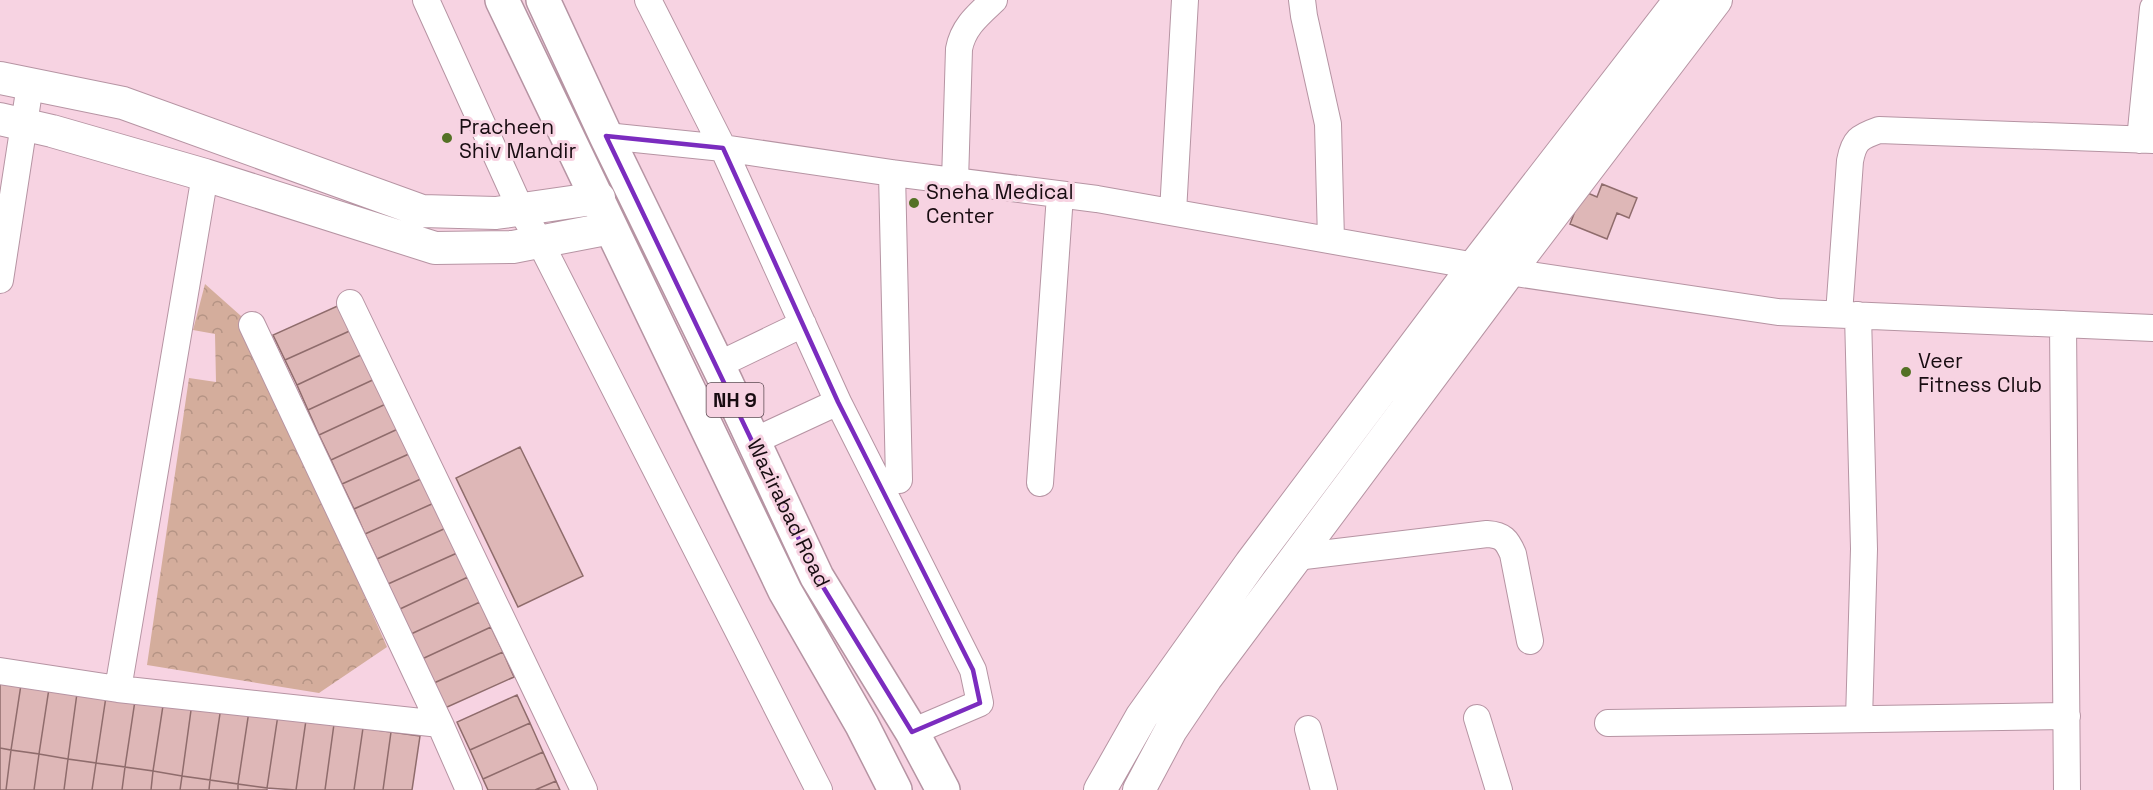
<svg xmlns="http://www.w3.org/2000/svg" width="2153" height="790" viewBox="0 0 2153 790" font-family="'Space Grotesk',sans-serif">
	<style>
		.park { fill: url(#park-crowns) }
		.building { fill: #deb7b7; stroke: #8f6c6c; stroke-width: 1.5 }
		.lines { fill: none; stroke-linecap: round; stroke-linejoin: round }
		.minor-casing { stroke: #b694a3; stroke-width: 28 }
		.major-casing { stroke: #b694a3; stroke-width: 34 }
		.highway-casing { stroke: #b694a3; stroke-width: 36 }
		.minor { stroke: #fff; stroke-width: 26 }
		.major { stroke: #fff; stroke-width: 32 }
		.highway { stroke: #fff; stroke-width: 33 }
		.marked { fill: none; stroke: #7b2cbf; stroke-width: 4.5; stroke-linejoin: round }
		.poi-dot { fill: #547125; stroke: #f7d3e2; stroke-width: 2 }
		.labels { text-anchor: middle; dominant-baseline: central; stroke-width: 6; stroke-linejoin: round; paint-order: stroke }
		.shield { fill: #f7d3e2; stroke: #5b4850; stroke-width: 1.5 }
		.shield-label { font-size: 20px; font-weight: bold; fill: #180c11 }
		.poi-label { font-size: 21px; fill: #180c11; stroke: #f7d3e2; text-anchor: start }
		.street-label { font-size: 21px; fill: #180c11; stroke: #f7d3e2 }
	</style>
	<defs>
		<pattern id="park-crowns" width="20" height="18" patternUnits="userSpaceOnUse" patternTransform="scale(1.5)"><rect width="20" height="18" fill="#d4ad9c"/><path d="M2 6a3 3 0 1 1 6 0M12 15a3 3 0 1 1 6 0" fill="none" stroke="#b59485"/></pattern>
	</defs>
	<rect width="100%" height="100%" fill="#f7d3e2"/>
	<path class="park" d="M205,284L241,316L387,647L319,693L147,665L189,378L216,382L215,334L193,330Z"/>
	<path class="building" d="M1602,184L1637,198L1629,218L1617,213L1607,239L1570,224L1583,191L1597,197Z
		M342,304L354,329L285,360L273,335Z
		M354,329L365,353L297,385L285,360Z
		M365,353L377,378L308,410L297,385Z
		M377,378L388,403L319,435L308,410Z
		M388,403L400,428L331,460L319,435Z
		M400,428L411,453L342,484L331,460Z
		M520,447L583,576L518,607L456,478Z
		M411,453L423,478L354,509L342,484Z
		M423,478L434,503L365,534L354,509Z
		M434,503L446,528L377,559L365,534Z
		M446,528L457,553L388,584L377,559Z
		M457,553L468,577L400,609L388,584Z
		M468,577L480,602L411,634L400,609Z
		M480,602L491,627L422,659L411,634Z
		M491,627L503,652L434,683L422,659Z
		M503,652L514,677L445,708L434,683Z
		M0,674L22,678L11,750L0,748Z
		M22,678L50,682L39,754L11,750Z
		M50,682L78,686L68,759L39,754Z
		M78,686L107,690L96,763L68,759Z
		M107,690L136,694L125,767L96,763Z
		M136,694L164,699L153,771L125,767Z
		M517,695L530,723L470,750L457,722Z
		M164,699L192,703L182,776L153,771Z
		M192,703L221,707L210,780L182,776Z
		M221,707L249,711L238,784L210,780Z
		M249,711L278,715L267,788L238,784Z
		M278,715L306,720L296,790L267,788Z
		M306,720L334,724L325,790H296Z
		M530,723L543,752L483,779L470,750Z
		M334,724L363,728L354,790H325Z
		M363,728L391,732L383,790H354Z
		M391,732L420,736L412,790H383Z
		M0,748L11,750L6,790H0Z
		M11,750L39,754L34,790H6Z
		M543,752L556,781L535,790H488L483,779Z
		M39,754L68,759L64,790H34Z
		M68,759L96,763L92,790H64Z
		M96,763L125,767L122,790H92Z
		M125,767L153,771L151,790H122Z
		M153,771L182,776L180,790H151Z
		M182,776L210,780L209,790H180Z
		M210,780L238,784V790H209Z
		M556,781L560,790H535Z
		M238,784L267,788V790H238Z"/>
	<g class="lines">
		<defs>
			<path id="minor" d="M426,0L521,210L540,242L819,790
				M648,0L723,148L838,402L973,670L980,703L912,732
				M1302,0L1304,16L1328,124L1331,240
				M606,136L723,148L892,173L1097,199L1509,272L1778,312L2153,328
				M2140,140L2153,8
				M892,173L899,480
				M955,181L959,49C963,27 978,15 994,0
				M1173,212L1185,0
				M0,280L30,85
				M350,303L584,790
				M1839,314L1850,161C1854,140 1859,137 1879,130L2153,140
				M1858,315L1864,549L1859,719
				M2063,324L2067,790
				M252,325L440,724L469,790
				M718,365L803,324
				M754,441L838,402
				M1040,483L1060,195
				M1296,557L1487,534C1503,535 1507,540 1513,554L1530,641
				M0,671L118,689L440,724
				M118,689L205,175
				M1477,718L1499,790
				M1608,723L2067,716
				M1308,729L1324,790"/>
			<path id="major" d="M0,78L123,103L422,211L496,213L599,198
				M0,119L52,131L205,175L435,248L513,247L611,228
				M1100,790L1142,716L1251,563L1475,265L1680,0
				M1139,790L1171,730L1206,678L1509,272L1716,0"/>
			<path id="highway" d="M502,0L785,591L862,725L895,790
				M543,0L606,136L725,380L817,577L912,732L943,790"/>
		</defs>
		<use href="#minor" class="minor-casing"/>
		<use href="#major" class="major-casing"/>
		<use href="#highway" class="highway-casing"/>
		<use href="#minor" class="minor"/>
		<use href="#major" class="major"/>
		<use href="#highway" class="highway"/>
	</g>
	<path class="marked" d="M606,136L723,148L838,402L973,670L980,703L912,732L817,577Z"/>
	<g class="poi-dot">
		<circle cx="447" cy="138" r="6"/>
		<circle cx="914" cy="203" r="6"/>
		<circle cx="1906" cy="372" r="6"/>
	</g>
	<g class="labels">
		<rect class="shield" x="706.5" y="383" width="57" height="34" rx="4.5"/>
		<g class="shield-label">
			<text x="735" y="400">NH 9</text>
		</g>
		<g class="poi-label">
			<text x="459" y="126">Pracheen<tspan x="459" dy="24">Shiv Mandir</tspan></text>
			<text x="926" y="191">Sneha Medical<tspan x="926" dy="24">Center</tspan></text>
			<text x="1918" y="360">Veer<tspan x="1918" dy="24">Fitness Club</tspan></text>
		</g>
		<g class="street-label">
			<text transform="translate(789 513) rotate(64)">Wazirabad Road</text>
		</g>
	</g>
</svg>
